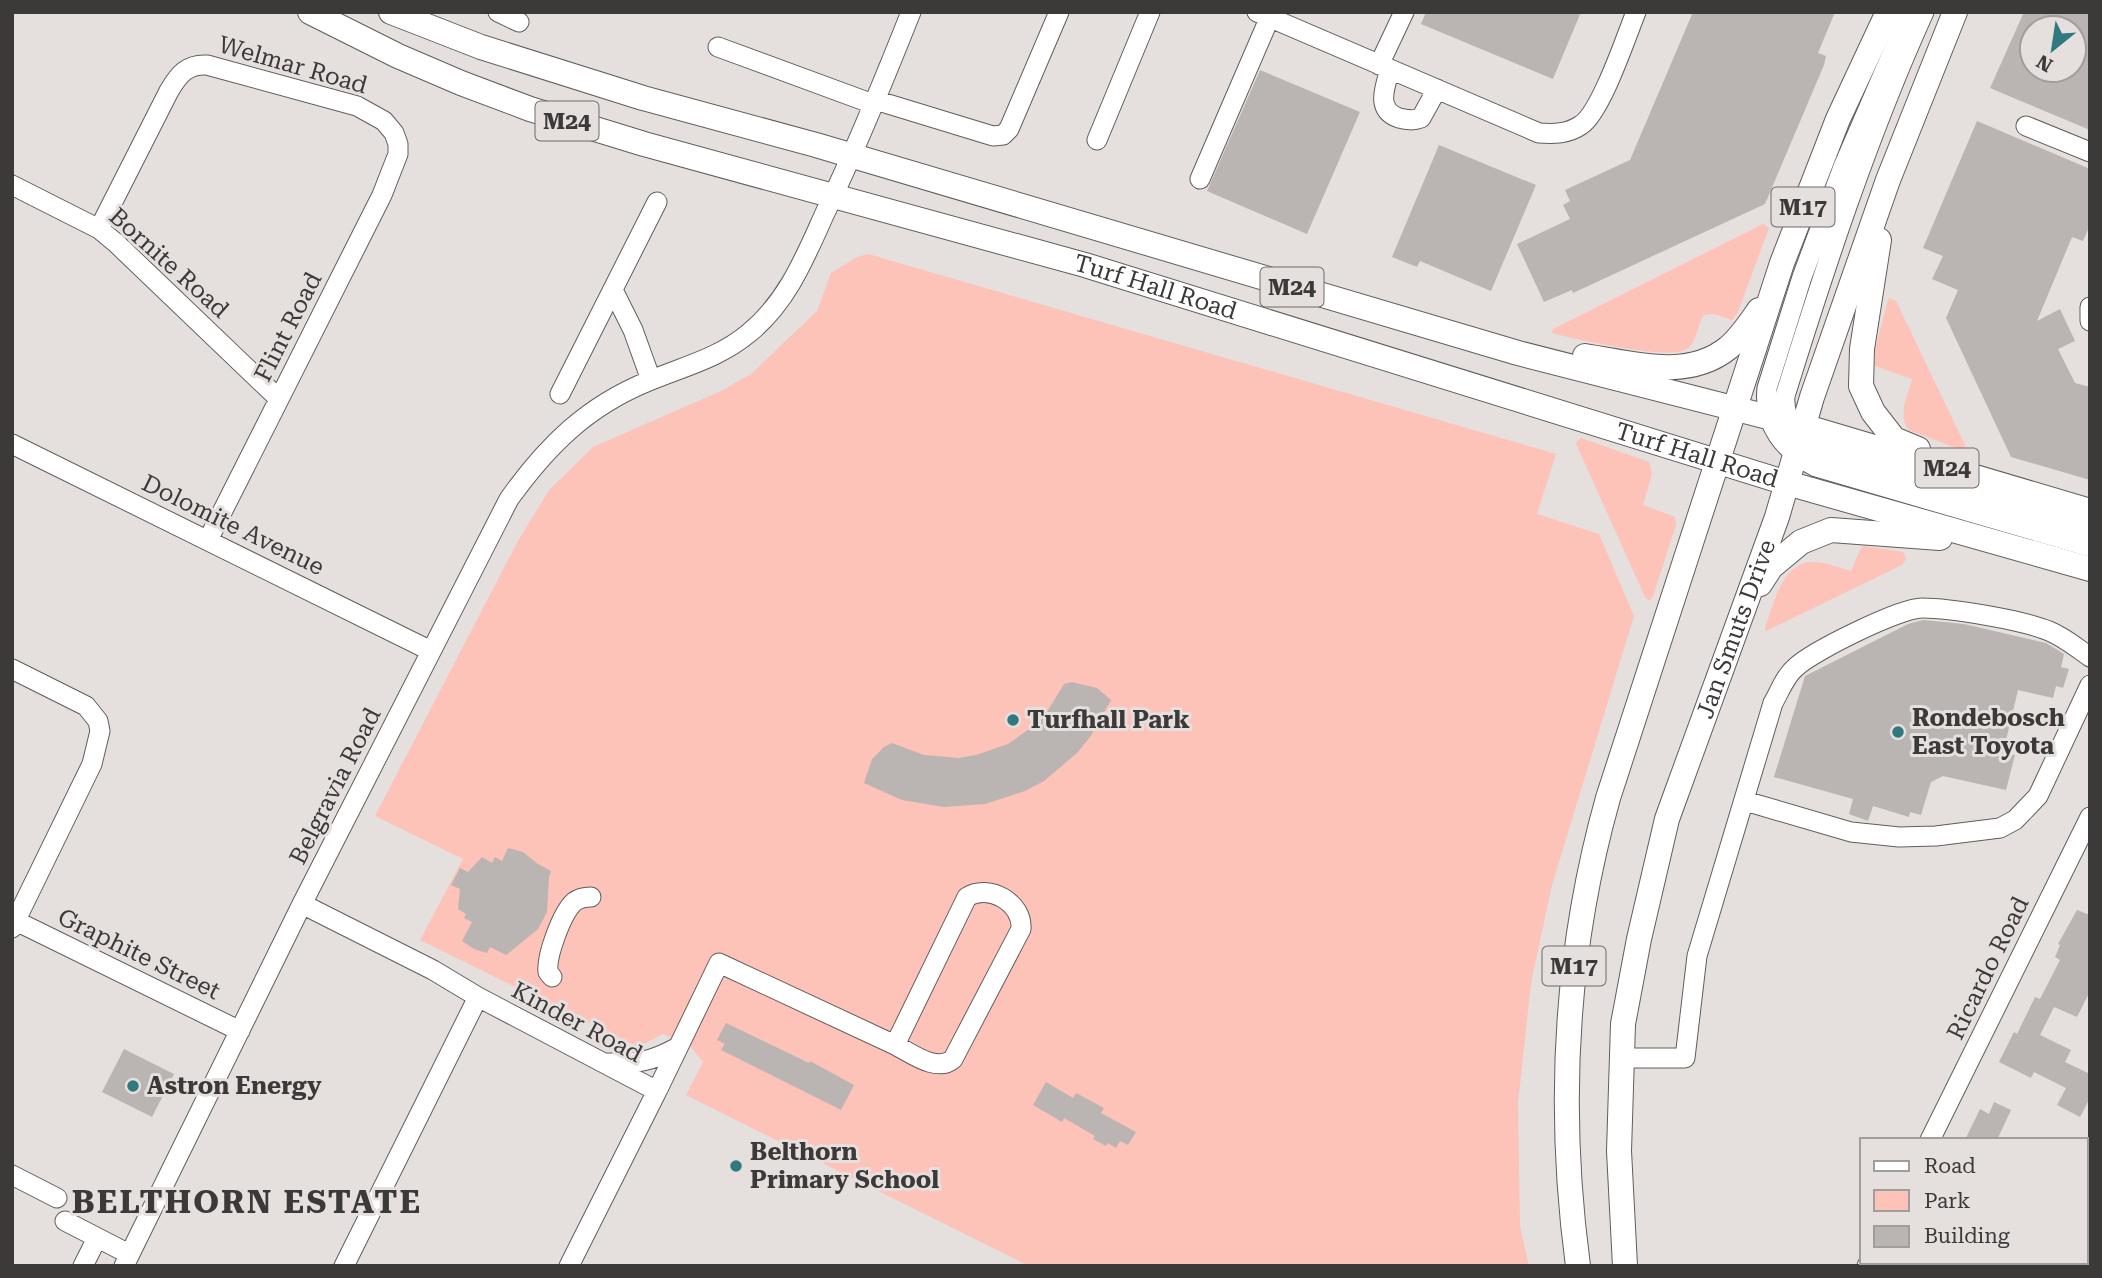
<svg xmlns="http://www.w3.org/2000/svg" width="2102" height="1278" viewBox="0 0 2102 1278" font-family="'Roboto Serif',serif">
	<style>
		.green { fill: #fdc2b8 }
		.building { fill: #bab4b3; fill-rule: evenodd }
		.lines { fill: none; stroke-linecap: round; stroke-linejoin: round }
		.minor-casing { stroke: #625d5c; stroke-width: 21 }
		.major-casing { stroke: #625d5c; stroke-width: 26 }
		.minor { stroke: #fff; stroke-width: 19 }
		.major { stroke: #fff; stroke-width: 24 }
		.poi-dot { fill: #30797f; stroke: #e5dfde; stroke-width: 2.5 }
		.labels { text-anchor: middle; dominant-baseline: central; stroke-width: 6; stroke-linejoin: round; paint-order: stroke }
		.shield { fill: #e5dfde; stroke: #6f6b6a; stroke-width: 2 }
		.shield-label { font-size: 23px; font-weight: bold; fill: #3c3939 }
		.street-label { font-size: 24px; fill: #3c3939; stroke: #e5dfde }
		.poi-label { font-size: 24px; font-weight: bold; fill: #3c3939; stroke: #e5dfde; text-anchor: start }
		.district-label { font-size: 32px; font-weight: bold; letter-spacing: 2px; fill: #3c3939; stroke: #e5dfde }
	</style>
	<rect width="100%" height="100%" fill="#e5dfde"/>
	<path class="green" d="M1763,224L1769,228L1738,312L1732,320L1714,314L1704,315C1697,325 1698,340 1687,349C1672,361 1574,339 1552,333L1553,329Z
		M868,254L1556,454L1537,514L1599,534L1634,616L1552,885L1531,983L1518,1103L1520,1226L1529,1266H1029L686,1095L703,1062L690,1046L663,1034L638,1047L420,940L463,859L375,816L519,539L550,489L593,447L721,391L751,374L817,311L831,273L857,257Z
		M1890,298L1896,301L1965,445L1964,451L1909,430C1897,415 1908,396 1912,379L1875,366V350L1888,300Z
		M1581,438L1649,462L1652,474L1643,505L1675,517L1676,525L1653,596L1650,601L1645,597L1577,446L1576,443Z
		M1864,546L1903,552L1906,559L1902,565L1766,631L1765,628C1774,604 1782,561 1814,562C1826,562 1839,568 1851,571L1861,548Z"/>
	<path class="building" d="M1426,12H1581L1553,79L1421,24Z
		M1693,12H1835L1818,53L1826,56L1824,65L1765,204L1573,293L1572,290L1544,302L1517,244L1570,219L1563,205L1570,201L1565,190L1630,160Z
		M2024,12H2090V130L1990,88ZM2032,28H2074V70H2032Z
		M1260,70L1360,112L1307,234L1207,191Z
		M1977,121L2090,169V225L2083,241L2072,237L2037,321L2060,309L2075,341L2058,349L2075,383L2090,387V480L2011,457L1946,318L1958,290L1932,279L1943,256L1923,248Z
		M1439,145L1536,185L1491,291L1420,261L1417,267L1392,257Z
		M1923,620L1964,624L2046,643L2064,654L2061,667L2069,669L2063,688L2056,686L2053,698L2018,690L2003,753L2015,755L2006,790L1943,776L1931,782L1921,815L1910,812L1909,817L1873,806L1868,821L1849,814L1853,799L1774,777L1805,676L1908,624Z
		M1072,682L1097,688L1111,700L1090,737L1077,753L1044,781L1025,791L985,804L944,807L902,800L864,783L872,759L884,747L892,743L924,755L959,758L976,755L1008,744L1035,725L1047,712L1064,684Z
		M508,848L523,852L538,864L551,871L549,877L547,912L538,929L506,955L490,947L487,953L474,949L462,941L472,922L464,918L466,914L458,909L460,889L451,885L460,868L468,872L482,857L492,863L495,857L502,861Z
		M2077,910L2090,915V991L2077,1017L2054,1007L2040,1035L2071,1050L2065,1062L2090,1074V1098L2080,1117L2057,1105L2066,1088L2034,1072L2031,1078L1999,1062L2014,1032L2017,1034L2035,997L2040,999L2060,960L2055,957L2060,945L2058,944Z
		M726,1023L809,1063L810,1061L854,1085L841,1110L721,1050L725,1044L717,1040Z
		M124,1049L174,1074L152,1117L102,1092Z
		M1046,1082L1073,1098L1076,1093L1104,1108L1101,1113L1136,1132L1128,1145L1120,1141L1116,1148L1108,1143L1106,1146L1093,1139L1095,1136L1064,1118L1062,1122L1033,1105Z
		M1994,1102L2011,1110L1997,1140H1965L1980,1109L1989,1114Z"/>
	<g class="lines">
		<defs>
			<path id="minor" d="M498,12L519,22
				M1257,12L1539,133C1554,134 1568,134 1581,125C1601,112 1626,37 1636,12
				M1910,12L1843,167L1802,277L1767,388C1763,425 1784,451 1816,467L2090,547
				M1924,12C1868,136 1825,267 1785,396C1783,421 1800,439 1821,450L2090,529
				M718,47L873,104
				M1379,65L1404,12
				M1390,69C1385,87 1375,110 1399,118C1407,120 1413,121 1421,118L1437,89
				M875,100L993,136L1003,135L1009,129L1059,12
				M2026,126L2090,152
				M1097,140L1150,12
				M1200,179L1272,12
				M12,185L99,229L116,243L279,399
				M99,229L169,91C179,74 187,64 207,65L357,106L384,121L394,133L398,144V154L382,195L208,540
				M613,290L633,330L651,380
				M2090,307V321
				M560,394L657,202
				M12,444L431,651
				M12,669L86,706L98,721L100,731L92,764L12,928
				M1745,801L1851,832L1899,837L1936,836L2000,828L2015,820L2038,796L2090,685
				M302,904L433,970L478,997L657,1091L569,1266
				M16,921L240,1031
				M552,977L548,972C546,956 562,913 574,902C579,898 584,897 591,897
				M1622,1058H1685L1697,956L1773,703C1780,691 1785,676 1796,667C1813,651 1900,608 1922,608C1950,608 2023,620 2049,631C2064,637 2077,648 2090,657
				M605,1063C638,1063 649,1063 678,1047
				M657,1091L719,963L895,1045L967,897C989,883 1023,903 1021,929L953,1059C937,1073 911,1053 895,1045
				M1930,1140L2090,817
				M12,1175L57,1198
				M65,1221L129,1254
				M83,1266L97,1238
				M124,1266L302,904L509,499C547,446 587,406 649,381C685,366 719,358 749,333C788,301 805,257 825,213C857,147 884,80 911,12
				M344,1266L478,997
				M1867,1266L1869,1262"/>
			<g id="major">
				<path id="s1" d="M310,12L398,56L461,83L530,109L644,144L1085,265L1787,483L2090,569"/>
				<path d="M391,12L481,47L643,98L816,145L1518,353L1803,426L2090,511"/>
				<path d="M1879,240L1862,349L1861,386L1873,412L1894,439L1918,449"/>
				<path d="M1585,356C1632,363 1687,381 1728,348C1741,337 1750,323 1759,310"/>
				<path d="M1760,584L1771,567L1801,542L1831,530L1940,538"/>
				<path d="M1578,1266C1557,1109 1565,951 1608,798L1782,263L1838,119L1888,12"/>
				<path id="s2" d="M1625,1266L1619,1151L1623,1024L1639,939L1667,819L1777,517L1812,397L1888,180L1955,12"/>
			</g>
		</defs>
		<use href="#minor" class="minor-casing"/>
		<use href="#major" class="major-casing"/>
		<use href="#minor" class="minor"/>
		<use href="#major" class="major"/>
	</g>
	<g class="poi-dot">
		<circle cx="1013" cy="720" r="7"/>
		<circle cx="1898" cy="732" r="7"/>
		<circle cx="133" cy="1086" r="7"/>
		<circle cx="736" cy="1166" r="7"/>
	</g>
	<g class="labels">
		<g class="shield">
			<rect x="535.5" y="101.5" width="63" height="39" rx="5"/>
			<rect x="1771.5" y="187.5" width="63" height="39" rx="5"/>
			<rect x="1260.5" y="267.5" width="63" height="39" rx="5"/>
			<rect x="1915.5" y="448.5" width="63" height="39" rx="5"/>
			<rect x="1542.5" y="946.5" width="63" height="39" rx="5"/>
		</g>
		<g class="shield-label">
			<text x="567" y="121">M24</text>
			<text x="1803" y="207">M17</text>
			<text x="1292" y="287">M24</text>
			<text x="1947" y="468">M24</text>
			<text x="1574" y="966">M17</text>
		</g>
		<g class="street-label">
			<text transform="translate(293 65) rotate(16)">Welmar Road</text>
			<text transform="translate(169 263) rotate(42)">Bornite Road</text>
			<text stroke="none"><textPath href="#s1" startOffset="891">Turf Hall Road</textPath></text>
			<text transform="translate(288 327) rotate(-63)">Flint Road</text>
			<text stroke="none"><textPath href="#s1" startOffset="1458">Turf Hall Road</textPath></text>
			<text transform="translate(233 525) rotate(26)">Dolomite Avenue</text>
			<text stroke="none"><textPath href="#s2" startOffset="654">Jan Smuts Drive</textPath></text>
			<text transform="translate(335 786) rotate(-63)">Belgravia Road</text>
			<text transform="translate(139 954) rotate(26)">Graphite Street</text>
			<text transform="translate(1988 968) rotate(-64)">Ricardo Road</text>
			<text transform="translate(577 1022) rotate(28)">Kinder Road</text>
		</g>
		<g class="poi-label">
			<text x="1912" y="718">Rondebosch<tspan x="1912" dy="28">East Toyota</tspan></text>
			<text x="1027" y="720">Turfhall Park</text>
			<text x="147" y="1086">Astron Energy</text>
			<text x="750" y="1152">Belthorn<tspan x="750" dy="28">Primary School</tspan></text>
		</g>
		<g class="district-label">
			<text x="247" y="1202">BELTHORN ESTATE</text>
		</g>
	</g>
	<rect width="2102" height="1278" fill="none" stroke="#3c3939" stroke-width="28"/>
	<rect x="1860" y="1138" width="228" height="126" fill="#e5dfde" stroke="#a19d9c" stroke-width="2"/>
	<rect x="1874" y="1161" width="35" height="10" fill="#ffffff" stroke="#a19d9c" stroke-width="2"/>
	<text x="1924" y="1173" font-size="21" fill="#3c3939">Road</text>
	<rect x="1874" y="1190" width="35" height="21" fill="#fdc2b8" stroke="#a19d9c" stroke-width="2"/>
	<text x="1924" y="1208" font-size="21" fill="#3c3939">Park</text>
	<rect x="1874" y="1226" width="35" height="21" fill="#bab4b3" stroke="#a19d9c" stroke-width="2"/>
	<text x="1924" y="1243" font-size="21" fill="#3c3939">Building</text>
	<g transform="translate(2053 49) rotate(210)"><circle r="33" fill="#e5dfde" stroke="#a19d9c" stroke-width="2"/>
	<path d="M0-5L12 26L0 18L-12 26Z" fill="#30797f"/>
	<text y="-10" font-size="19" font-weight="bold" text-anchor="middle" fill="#3c3939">N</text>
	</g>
</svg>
